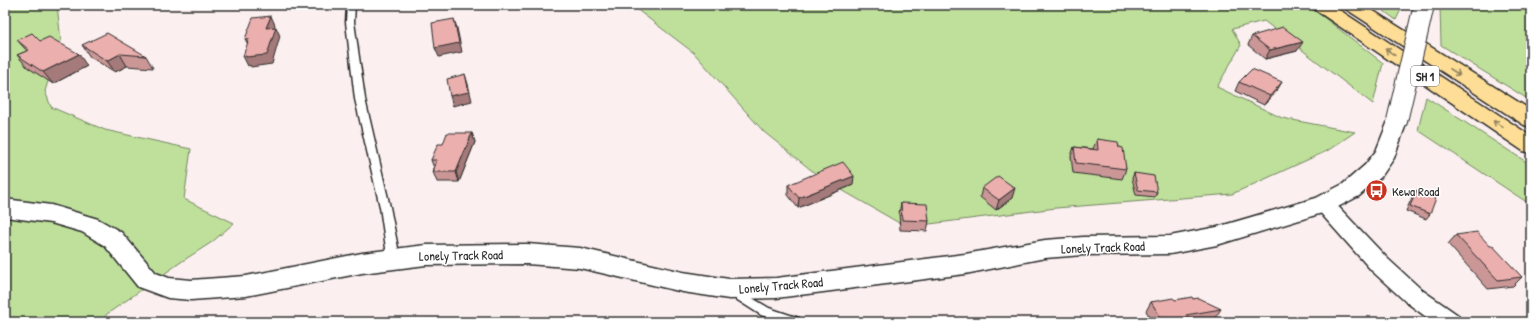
<svg xmlns="http://www.w3.org/2000/svg" width="1536" height="327" viewBox="0 0 1536 327" font-family="'Patrick Hand',sans-serif">
	<style>
		.green { fill: #bee09a; stroke: #748662 }
		.lines { fill: none; stroke-linecap: round; stroke-linejoin: round }
		.lane-casing { stroke: #2b2b2b; stroke-width: 3 }
		.street-casing { stroke: #2b2b2b; stroke-width: 3 }
		.secondary-casing { stroke: #2b2b2b; stroke-width: 3 }
		.highway-casing { stroke: #2b2b2b; stroke-width: 3 }
		.lane { fill: #fff; fill-rule: evenodd }
		.street { fill: #fff; fill-rule: evenodd }
		.secondary { fill: #fff; fill-rule: evenodd }
		.highway { fill: #fede96; fill-rule: evenodd }
		.secondary-bridge-casing { stroke: #2b2b2b; stroke-width: 22; stroke-linecap: butt }
		.secondary-bridge { stroke: #fff; stroke-width: 20 }
		.wall { fill: #ca9696; stroke: #2b2b2b }
		.shaded-wall { fill: #a47a7a; stroke: #2b2b2b }
		.building { fill: #ebafae; stroke: #2b2b2b }
		.oneway { stroke: #948460 }
		.labels { text-anchor: middle; dominant-baseline: central; stroke-width: 3; stroke-linejoin: round; paint-order: stroke }
		.shield { fill: #fff; stroke: #6b6b6b; stroke-width: 1 }
		.shield-label { font-size: 12px; font-weight: bold; fill: #2b2b2b }
		.poi-label { font-size: 13px; fill: #2b2b2b; stroke: #fff; text-anchor: start }
		.street-label { font-size: 13px; fill: #2b2b2b; stroke: #fff }
	</style>
	<rect width="100%" height="100%" fill="#fbefef"/>
	<filter id="ink" filterUnits="userSpaceOnUse"><feTurbulence type="fractalNoise" baseFrequency=".025" numOctaves="2"/><feDisplacementMap in="SourceGraphic" scale="8" xChannelSelector="R" yChannelSelector="G"/><feConvolveMatrix kernelMatrix="1 2 1 2 8 2 1 2 1" color-interpolation-filters="sRGB"/></filter>
	<g filter="url(#ink)">
		<path class="green" d="M5,5H57L61,41L45,91L51,107L105,130L191,149L184,199L234,223L212,242L181,262L107,314L100,322H5Z
			M631,5H1308L1383,63L1373,104L1264,21L1232,29L1241,45L1217,87L1282,118L1355,132L1327,151L1232,194L1056,208L906,227L821,178L764,132L694,53Z
			M1376,5H1403L1396,20Z
			M1440,5H1531V101L1441,45Z
			M1426,97L1531,165V205L1418,130Z"/>
		<g class="lines">
			<defs>
				<path id="lane" d="M347,5H355L354,22L365,99L390,207L398,248L394,262L390,263L386,262L384,259L386,248L380,207L355,99L346,22Z
					M732,286L769,308L799,318L801,322H780L761,315L728,294L726,291L728,288Z"/>
				<path id="street" d="M1324,197L1331,199L1388,259L1422,290L1458,315L1461,322H1433L1406,302L1372,271L1317,209L1314,204L1317,199Z"/>
				<path id="secondary" d="M1397,114L1404,116L1407,121L1394,158L1381,177L1359,196L1332,210L1217,245L1170,254L1083,255L1045,258L965,274L776,298L729,299L683,292L580,268L527,264L426,265L362,273L246,296L191,300L168,298L138,287L105,246L82,232L51,223L5,217V199L51,205L98,219L121,232L156,273L169,278L191,280L246,276L362,253L426,245L527,244L580,248L683,272L729,279L776,278L965,254L1045,240L1083,237L1170,236L1217,227L1316,198L1343,184L1365,165L1376,151L1390,116Z"/>
				<path id="highway" d="M1311,5H1332L1531,136V153L1523,151L1314,9Z
					M1343,5H1364L1531,110V127L1524,125L1346,9Z"/>
			</defs>
			<use href="#lane" class="lane-casing"/>
			<use href="#street" class="street-casing"/>
			<use href="#secondary" class="secondary-casing"/>
			<use href="#highway" class="highway-casing"/>
			<use href="#lane" class="lane"/>
			<use href="#street" class="street"/>
			<use href="#secondary" class="secondary"/>
			<use href="#highway" class="highway"/>
			<defs>
				<path id="secondary-bridge" d="M1397,121L1424,5"/>
			</defs>
			<use href="#secondary-bridge" class="secondary-bridge-casing"/>
			<use href="#secondary-bridge" class="secondary-bridge"/>
		</g>
		<path class="wall" d="M1252,36L1297,51L1265,59L1248,45Z
			M17,40L40,41L87,66L53,84L27,67L17,55L27,51Z
			M82,45L146,56L153,68L127,66L115,72L90,57Z
			M1239,82L1276,92L1264,105L1235,91Z
			M472,133L475,142L459,182H437L433,172L434,168L431,160L443,144Z
			M1097,139L1119,147L1126,169L1122,179L1073,173L1071,156L1074,147L1093,149Z
			M1134,173L1157,192L1155,197L1136,195L1132,178Z
			M788,185H853L798,208L788,195Z
			M982,188L1012,198L996,210L980,197Z
			M1417,190L1430,214L1426,219L1406,211L1413,195Z
			M901,203L929,221L927,231L900,230L899,213Z
			M1456,235L1490,246L1522,277L1513,286L1488,289L1448,244Z
			M1193,299L1221,309L1215,318L1191,322H1153L1146,311L1151,302Z"/>
		<path class="shaded-wall" d="M271,16L275,25L271,37L266,28Z
			M454,19L457,28L462,52L439,57L435,48Z
			M276,27L280,36L272,64L251,67L250,65L248,66L243,56Z
			M245,39H249L250,48Z
			M1303,42L1297,51L1265,59L1270,50Z
			M79,54L87,66L53,84L43,72Z
			M120,54L127,66L115,72L107,61Z
			M465,74L468,84L472,101L453,106L450,96Z
			M1282,82L1276,92L1264,105L1270,96Z
			M472,133L475,142L459,182L456,172Z
			M854,176L853,185L798,208L799,198Z
			M1015,188L1012,198L996,210L999,200Z"/>
		<path class="building" d="M271,16L266,28L276,27L267,55L246,57V56H243L249,39H245L253,18Z
			M454,19L459,43L435,48L432,23Z
			M1283,27L1303,42L1270,50L1252,36Z
			M32,33L40,41L49,37L79,54L43,72L17,55L29,50L17,40Z
			M107,33L146,56L120,54L107,61L82,45Z
			M1252,69L1282,82L1270,96L1239,82Z
			M465,74L469,92L450,96L447,79Z
			M447,133H472L456,172H433L437,160H431L438,144H443Z
			M1097,139L1118,142L1119,147L1123,148L1126,169L1076,163L1074,147L1098,150Z
			M843,162L854,176L799,198L788,185L814,174Z
			M1134,173L1154,176L1157,192L1138,190Z
			M998,176L1015,188L999,200L982,188Z
			M1417,190L1436,198L1430,214L1410,206Z
			M901,203L927,204L929,221L902,220Z
			M1477,232L1490,246H1493L1522,277L1498,280L1456,235Z
			M1192,297L1193,299L1198,298L1221,309L1186,315L1191,322H1164L1151,302L1173,298L1175,300Z"/>
		<defs><path id="oneway-shaft" d="M-6 0H5M1.5-3L5.5 0L1.5 3" fill="none" stroke-width="1.6" stroke-linecap="round" stroke-linejoin="round"/></defs>
		<g class="oneway">
			<use href="#oneway-shaft" transform="translate(1390 52) rotate(-146)"/>
			<use href="#oneway-shaft" transform="translate(1455 72) rotate(33)"/>
			<use href="#oneway-shaft" transform="translate(1498 124) rotate(-146)"/>
		</g>
	</g>
	<defs>
		<symbol id="bus-disc" viewBox="-11 -11 22 22"><circle r="9.5" fill="#c8321e" stroke="#fff"/><path d="M-5-6H5V4H4V6H2V4H-2V6H-4V4H-5ZM-3.5-4V0h7V-4ZM-3.5 1.2v1.5H-2V1.2ZM2 1.2v1.5H3.5V1.2Z" fill="#fff"/></symbol>
	</defs>
	<g fill-rule="evenodd">
		<use href="#bus-disc" x="1364" y="178" width="25" height="25"/>
	</g>
	<g class="labels">
		<rect class="shield" x="1411" y="66" width="28" height="20" rx="3"/>
		<g class="shield-label">
			<text x="1425" y="76">SH 1</text>
		</g>
		<g class="poi-label">
			<text x="1392" y="191">Kewa Road</text>
		</g>
		<g class="street-label">
			<text transform="translate(1103 247) rotate(-2)">Lonely Track Road</text>
			<text transform="translate(461 255) rotate(-1)">Lonely Track Road</text>
			<text transform="translate(781 285) rotate(-5)">Lonely Track Road</text>
		</g>
	</g>
	<rect width="1536" height="327" fill="none" stroke="#fff" stroke-width="20"/>
	<rect x="10" y="10" width="1516" height="307" fill="none" stroke="#2b2b2b" stroke-width="1.5" filter="url(#ink)"/>
</svg>
